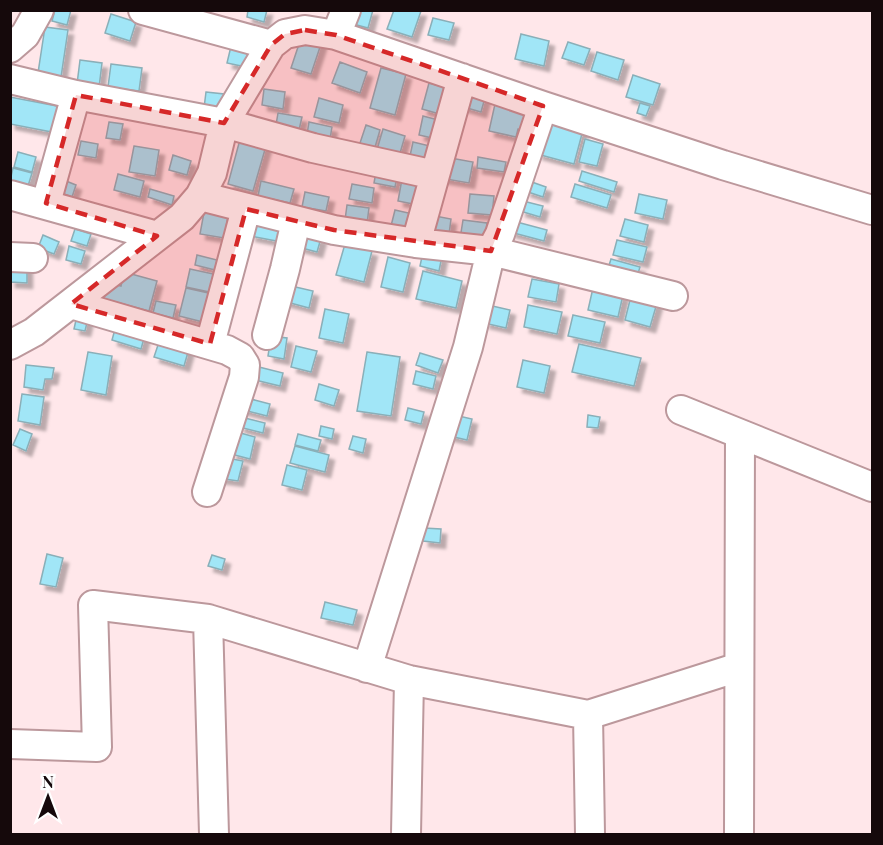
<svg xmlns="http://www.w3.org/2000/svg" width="883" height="845" viewBox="0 0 883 845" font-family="'Playfair Display',serif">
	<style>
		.building { fill: #a1e6f7; stroke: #8aafb8; stroke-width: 1.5; filter: url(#shadow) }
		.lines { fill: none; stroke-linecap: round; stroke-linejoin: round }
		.minor-casing { stroke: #bc989c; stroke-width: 32 }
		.minor { stroke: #fff; stroke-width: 28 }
		.marked { fill: #d62828; fill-opacity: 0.2; stroke: #d62828; stroke-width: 4.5; stroke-dasharray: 12 8; stroke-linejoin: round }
	</style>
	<defs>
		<filter id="shadow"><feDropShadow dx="5.5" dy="5.5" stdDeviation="1.5" flood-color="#0004"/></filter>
	</defs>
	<rect width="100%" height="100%" fill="#ffe7ea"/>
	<path class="building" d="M55,10H71L67,25L52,21Z
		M248,10H267L264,22L247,17Z
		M357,10H373L368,28L353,24Z
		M394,10L421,11L412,37L387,29Z
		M111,14L136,22L130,41L105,33Z
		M433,18L454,23L449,40L428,35Z
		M45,27L68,30L61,77L38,73Z
		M521,34L549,41L544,66L515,59Z
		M302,35L322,41L311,74L291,68Z
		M233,38L252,43L246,67L227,63Z
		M568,42L590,49L584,65L562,58Z
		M597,52L624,60L618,80L591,71Z
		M80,60L102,63L99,87L77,84Z
		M340,62L367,72L360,93L332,83Z
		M111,64L142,68L139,91L108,87Z
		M381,68L406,74L395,115L370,108Z
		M633,75L660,84L653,105L626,97Z
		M429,83L451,89L443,115L422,109Z
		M264,89L285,92L283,109L262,105Z
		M464,89L486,94L481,112L460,106Z
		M206,92L224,94L222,110L204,108Z
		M10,97L62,107L57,133L10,124Z
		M319,98L343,105L339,123L314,117Z
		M640,103L650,106L646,116L637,113Z
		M495,104L529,112L525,130L518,129L516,137L489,131Z
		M278,113L302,117L299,130L276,125Z
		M423,116L446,122L441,140L419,135Z
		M547,120L583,130L574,164L537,154Z
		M109,122L123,124L120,140L106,138Z
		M309,122L332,127L329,145L306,141Z
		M366,125L380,130L373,154L358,149Z
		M383,129L405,136L398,160L376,153Z
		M242,132L268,139L253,191L228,184Z
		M585,139L603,144L597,166L579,162Z
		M81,141L98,144L96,158L78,155Z
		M413,142L430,146L426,169L408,165Z
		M134,146L159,150L155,176L129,172Z
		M18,152L36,157L32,172L14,167Z
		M173,155L191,161L187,175L169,170Z
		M445,157L473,162L469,183L440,178Z
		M478,157L506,162L504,172L477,168Z
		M377,166L398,171L395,187L374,183Z
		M13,168L32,173L28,186L10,181Z
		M582,171L617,182L614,192L579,181Z
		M118,174L144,181L140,197L114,190Z
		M61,179L76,185L72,197L56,191Z
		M402,179L422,183L418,205L398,201Z
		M261,181L294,189L290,203L258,196Z
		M529,181L546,187L543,197L525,191Z
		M352,184L374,188L372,203L349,199Z
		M575,184L611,195L607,208L571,197Z
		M150,189L174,196L172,205L148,197Z
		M305,192L329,197L326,211L302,207Z
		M470,194L494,196L492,215L468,213Z
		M639,194L667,200L663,219L635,213Z
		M523,201L543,206L540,217L520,211Z
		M347,205L369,208L367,223L345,220Z
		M205,207L229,211L224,238L200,234Z
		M395,210L413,214L409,234L390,230Z
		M430,215L451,219L449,234L428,230Z
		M625,219L648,225L644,242L620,236Z
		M463,220L487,223L484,243L460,239Z
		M253,221L289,229L287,243L250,236Z
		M513,221L547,230L544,241L510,232Z
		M75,229L91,234L87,246L71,241Z
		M301,234L321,238L317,252L298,247Z
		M43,235L59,242L54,254L38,248Z
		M617,240L647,247L643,262L613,255Z
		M345,244L372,251L364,282L336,275Z
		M69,246L85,251L81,264L66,260Z
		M423,252L442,256L439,271L420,266Z
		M197,255L217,260L215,270L195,265Z
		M388,257L410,263L403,292L381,287Z
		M611,259L640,267L636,280L607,272Z
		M10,264H27V283L10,282Z
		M190,269L218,275L214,293L186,287Z
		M423,271L462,281L456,308L416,299Z
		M124,272L157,281L149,311L101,298L105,282L121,286Z
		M532,279L559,284L556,302L528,297Z
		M287,285L313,291L309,308L283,301Z
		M186,288L213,294L207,323L179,316Z
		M593,288L623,295L618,317L588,310Z
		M631,296L657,303L650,327L625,320Z
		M156,301L176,305L173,318L153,313Z
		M488,305L510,310L506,328L484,323Z
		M528,305L562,312L557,334L524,327Z
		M325,309L349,314L343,343L319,338Z
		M78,311L89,314L85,331L74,329Z
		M573,315L605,322L600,343L568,336Z
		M117,322L146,331L141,349L112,340Z
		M161,336L190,345L184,366L154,357Z
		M271,336L287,338L284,359L268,356Z
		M579,344L641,358L634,386L572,372Z
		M296,346L317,351L311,372L291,367Z
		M88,352L112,356L106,395L81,390Z
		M367,352L400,357L391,416L357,411Z
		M420,353L443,360L438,373L416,365Z
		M523,360L550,366L544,393L517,387Z
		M26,365L54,368L52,379H45L43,390L24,387Z
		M259,367L283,373L280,386L255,380Z
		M416,371L436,376L433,389L413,384Z
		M319,384L339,390L334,406L315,400Z
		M22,394L44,397L40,425L18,421Z
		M243,397L270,404L267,416L240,409Z
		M408,408L424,412L421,424L405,420Z
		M450,414L472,419L467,440L445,435Z
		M588,415L600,417L598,428L587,427Z
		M241,417L265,423L263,433L239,427Z
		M321,426L334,429L332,439L319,436Z
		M20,429L32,434L26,451L13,445Z
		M237,432L255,437L250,459L231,454Z
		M298,434L321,440L318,451L295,445Z
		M353,436L366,439L363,453L349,449Z
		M295,446L329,455L325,472L290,463Z
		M222,457L243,461L238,481L218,478Z
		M287,465L307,470L302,490L282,485Z
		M424,528L441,529L440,543L423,541Z
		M47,554L63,558L56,587L40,584Z
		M212,555L225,559L222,570L208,566Z
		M325,602L357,610L353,625L321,618Z"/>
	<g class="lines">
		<defs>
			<path id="minor" d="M143,10L271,45
				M336,35L346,10
				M10,48L25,35L39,10
				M10,79L76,95L224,123L313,148L435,175
				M10,195L157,236
				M200,196L334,230L416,243L491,251L673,296
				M46,203L76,95
				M416,243L462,78
				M10,257L33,258
				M71,304L227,350L240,357L245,365L244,377L207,492
				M267,335L285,269L296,221
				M210,344L246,209
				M10,345L34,332L182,217L200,196L212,173L224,123L271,45L285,34L305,30L336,35L543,106L723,165L872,210
				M681,410L872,487
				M208,619L214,834
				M367,668L468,347L491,251L500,234L543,106
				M588,715L590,834
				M10,744L97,747L93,605L208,619L409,680L588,715L739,667
				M406,834L409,680
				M739,834L740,434"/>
		</defs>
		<use href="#minor" class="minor-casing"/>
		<use href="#minor" class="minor"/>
	</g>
	<path class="marked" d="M305,30L336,35L543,106L491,251L334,230L246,209L210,344L71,304L157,236L46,203L76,95L224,123L271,45L285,34Z"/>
	<rect width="883" height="845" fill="none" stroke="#15090b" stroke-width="24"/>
	<g transform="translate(48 797)" stroke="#ffffff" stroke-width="4.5" paint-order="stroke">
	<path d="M0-4.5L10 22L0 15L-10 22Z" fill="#15090b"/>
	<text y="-9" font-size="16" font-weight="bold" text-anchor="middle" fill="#15090b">N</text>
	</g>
</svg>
